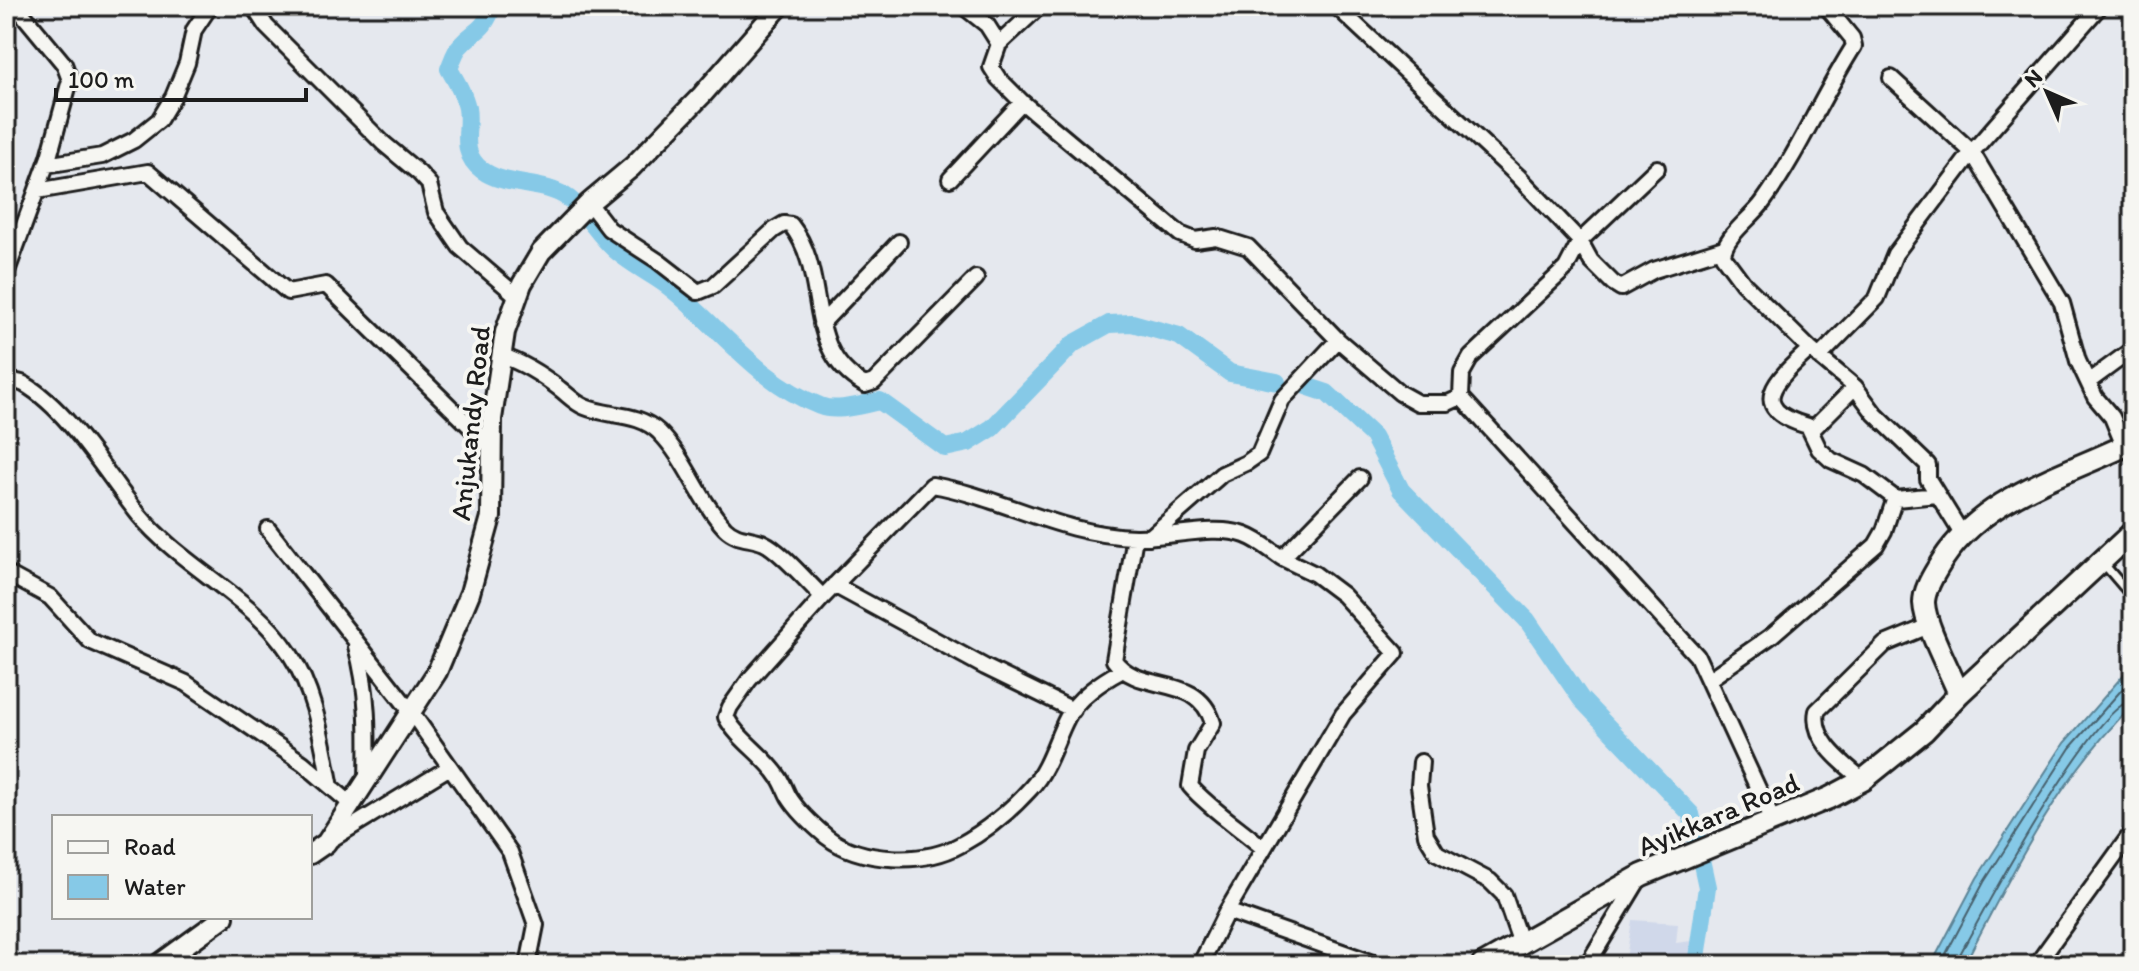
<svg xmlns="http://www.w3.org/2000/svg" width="2139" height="971" viewBox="0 0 2139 971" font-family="Itim,sans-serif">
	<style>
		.built { fill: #d0d8ea }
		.water { fill: #86c9e7; stroke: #5c8496; stroke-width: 2 }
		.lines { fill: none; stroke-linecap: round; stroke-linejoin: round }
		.shore { stroke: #46616d; stroke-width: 2 }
		.canal { stroke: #86c9e7; stroke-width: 18 }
		.service-casing { stroke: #1c1c1c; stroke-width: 13 }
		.minor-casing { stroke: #1c1c1c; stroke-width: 20 }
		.tertiary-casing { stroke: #1c1c1c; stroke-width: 24 }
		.secondary-casing { stroke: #1c1c1c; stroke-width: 26 }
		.service { stroke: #f6f6f2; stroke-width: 7 }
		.minor { stroke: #f6f6f2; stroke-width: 14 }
		.tertiary { stroke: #f6f6f2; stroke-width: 18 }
		.secondary { stroke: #f6f6f2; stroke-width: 20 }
		.labels { text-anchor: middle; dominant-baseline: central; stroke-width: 8; stroke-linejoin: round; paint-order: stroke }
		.street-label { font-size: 28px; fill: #1c1c1c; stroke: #f6f6f2 }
	</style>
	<rect width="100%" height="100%" fill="#e5e8ee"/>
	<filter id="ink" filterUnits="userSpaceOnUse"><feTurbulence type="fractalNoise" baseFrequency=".0125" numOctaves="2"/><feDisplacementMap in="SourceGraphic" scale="16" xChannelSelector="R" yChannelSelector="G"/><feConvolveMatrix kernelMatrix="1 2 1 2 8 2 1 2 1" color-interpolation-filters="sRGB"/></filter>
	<g filter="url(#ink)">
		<path class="built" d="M1632,920L1678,923L1676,943L1691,941L1687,965H1625Z"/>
		<path class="water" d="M2133,664V705C2060,775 2010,876 1964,965H1931L1977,878L2064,743Z"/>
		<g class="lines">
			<path class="shore" d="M1940,965L1984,882L2070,748L2133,677
				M1957,965L1958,958C1980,917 2094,704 2133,700"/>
			<path class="canal" d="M493,6C482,34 477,27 460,46C455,51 452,62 449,69C456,81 464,94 467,108C471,129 458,152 482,170C506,188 543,180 568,198C585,211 597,233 613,248C629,264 655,275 673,290C721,329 760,383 820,406C837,413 863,404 880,401L945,448L968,443L992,428L1073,344L1109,324L1132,323L1179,336L1230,373L1277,382
				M1306,386L1327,393L1373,436L1401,490L1527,620L1581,699L1691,814L1707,887L1696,965"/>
			<defs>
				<path id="service" d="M2103,563L2133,598"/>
				<path id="minor" d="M253,6L266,26L383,143L419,173L429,184L436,212L460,247L517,296
					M963,6L987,25L999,44
					M1040,6L999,44L991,67L998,78L1022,102L1180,234L1195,240L1216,237L1248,247L1338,340L1400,393L1418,403H1448L1461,397
					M1336,6L1518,176L1580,241L1591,261L1613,283L1621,288L1654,270L1724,248
					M1826,6L1852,38L1854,46C1822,96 1798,154 1763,202C1751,219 1724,236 1723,256L1743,283L1810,349L1855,387L1875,414L1928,465V479L1962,534
					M1891,78L1972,152L2062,303L2078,361L2095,397L2112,417L2124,446
					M46,165L102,156L134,140L159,120L173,97L187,63L194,30L210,6
					M1657,168L1580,241L1566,268L1471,357L1462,373L1461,397L1697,656L1773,821
					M950,179L1022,102
					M37,191L148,172L288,292L326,285L492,448
					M589,203L609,229L658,261L698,292L713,286L774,230L784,224L791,225C831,276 801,350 865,385L874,382L976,278
					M6,274L49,157L70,80L64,64L16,6
					M821,324L899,242
					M1810,349C1777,379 1744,408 1808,426L1819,449L1831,460L1864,475L1896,499L1937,495
					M502,356C524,363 541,374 560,389C568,395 575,403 585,407C609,417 638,412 659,432C687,460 698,499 725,528C737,540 751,537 764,543C780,550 809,584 823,597
					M1819,357L1877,298L1895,254L1972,152L2100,6
					M6,381C12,381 18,381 24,384C68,409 107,475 139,515C181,566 254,598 290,654C316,693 322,742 331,787
					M2088,382L2133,349
					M1812,430L1855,387
					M268,529L412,713L510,852L536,925L528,965
					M1135,537L1114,660C1139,696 1197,671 1213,723L1196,751L1190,786C1209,808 1240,828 1263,848
					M1150,537L1222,474L1246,463L1259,454L1282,400L1338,340
					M6,573L50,597L90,641L186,683L303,763L351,804
					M834,585L985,667L1073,710
					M356,646C369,691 368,734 367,780
					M1121,671C1102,681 1077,698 1067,718C1055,741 1049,768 1031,788C1012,809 986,831 960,845C924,865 860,863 827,837C815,827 797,810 789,797C785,790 783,782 778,776C763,754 738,740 726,717L730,707L749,680L823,597L932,485C1002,497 1060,535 1135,537C1168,538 1215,524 1245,535C1259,540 1270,550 1282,558
					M1708,680L1771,636L1876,545L1884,531L1895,498
					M1421,762L1419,786L1426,835L1437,853L1490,881L1504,895L1521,944
					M1863,780C1843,763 1811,740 1817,711L1885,644L1931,625
					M327,842L450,767
					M1227,911L1379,965
					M1200,965L1227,911L1343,714L1396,653L1343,595L1315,574L1282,558L1360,478
					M1587,965L1639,879
					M2036,965L2133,831"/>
				<path id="tertiary" d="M310,854L326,843L437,672L470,593L491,517L492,419L505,332L522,284L541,252L589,203L632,167L702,95L780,6
					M158,965L224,917"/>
				<path id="secondary" d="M1959,694C1950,671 1925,626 1924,603C1924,591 1931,579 1937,569C1978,497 2063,476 2133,442
					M1482,965L1642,875L1829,798L1863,780L1924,731L1959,694L2133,532"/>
			</defs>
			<use href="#service" class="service-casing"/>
			<use href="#minor" class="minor-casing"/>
			<use href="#tertiary" class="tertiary-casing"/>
			<use href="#secondary" class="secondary-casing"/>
			<use href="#service" class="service"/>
			<use href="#minor" class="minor"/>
			<use href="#tertiary" class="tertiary"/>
			<use href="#secondary" class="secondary"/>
		</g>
	</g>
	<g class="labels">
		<g class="street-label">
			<text transform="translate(470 423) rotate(-84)">Anjukandy Road</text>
			<text transform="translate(1718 814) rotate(-23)">Ayikkara Road</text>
		</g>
	</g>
	<rect width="2139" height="971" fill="none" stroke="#f6f6f2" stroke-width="32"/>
	<rect x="16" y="16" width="2107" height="939" fill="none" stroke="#1c1c1c" stroke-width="3" filter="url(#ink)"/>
	<rect x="52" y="815" width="260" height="104" fill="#f6f6f2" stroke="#9f9f9c" stroke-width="2"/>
	<rect x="68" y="841" width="40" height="12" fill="#f6f6f2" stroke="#9f9f9c" stroke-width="2"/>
	<text x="124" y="855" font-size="24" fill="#1c1c1c">Road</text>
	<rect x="68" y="875" width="40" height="24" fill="#86c9e7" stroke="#9f9f9c" stroke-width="2"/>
	<text x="124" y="895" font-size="24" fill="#1c1c1c">Water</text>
	<g transform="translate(2047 92) rotate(315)" stroke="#f6f6f2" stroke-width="6" paint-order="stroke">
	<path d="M0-6L14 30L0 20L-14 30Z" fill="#1c1c1c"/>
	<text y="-12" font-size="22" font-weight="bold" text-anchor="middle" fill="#1c1c1c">N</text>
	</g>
	<path d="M56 88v12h250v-12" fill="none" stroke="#1c1c1c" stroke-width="4"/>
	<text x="68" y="88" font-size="24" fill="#1c1c1c" stroke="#f6f6f2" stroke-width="6" paint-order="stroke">100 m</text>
</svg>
